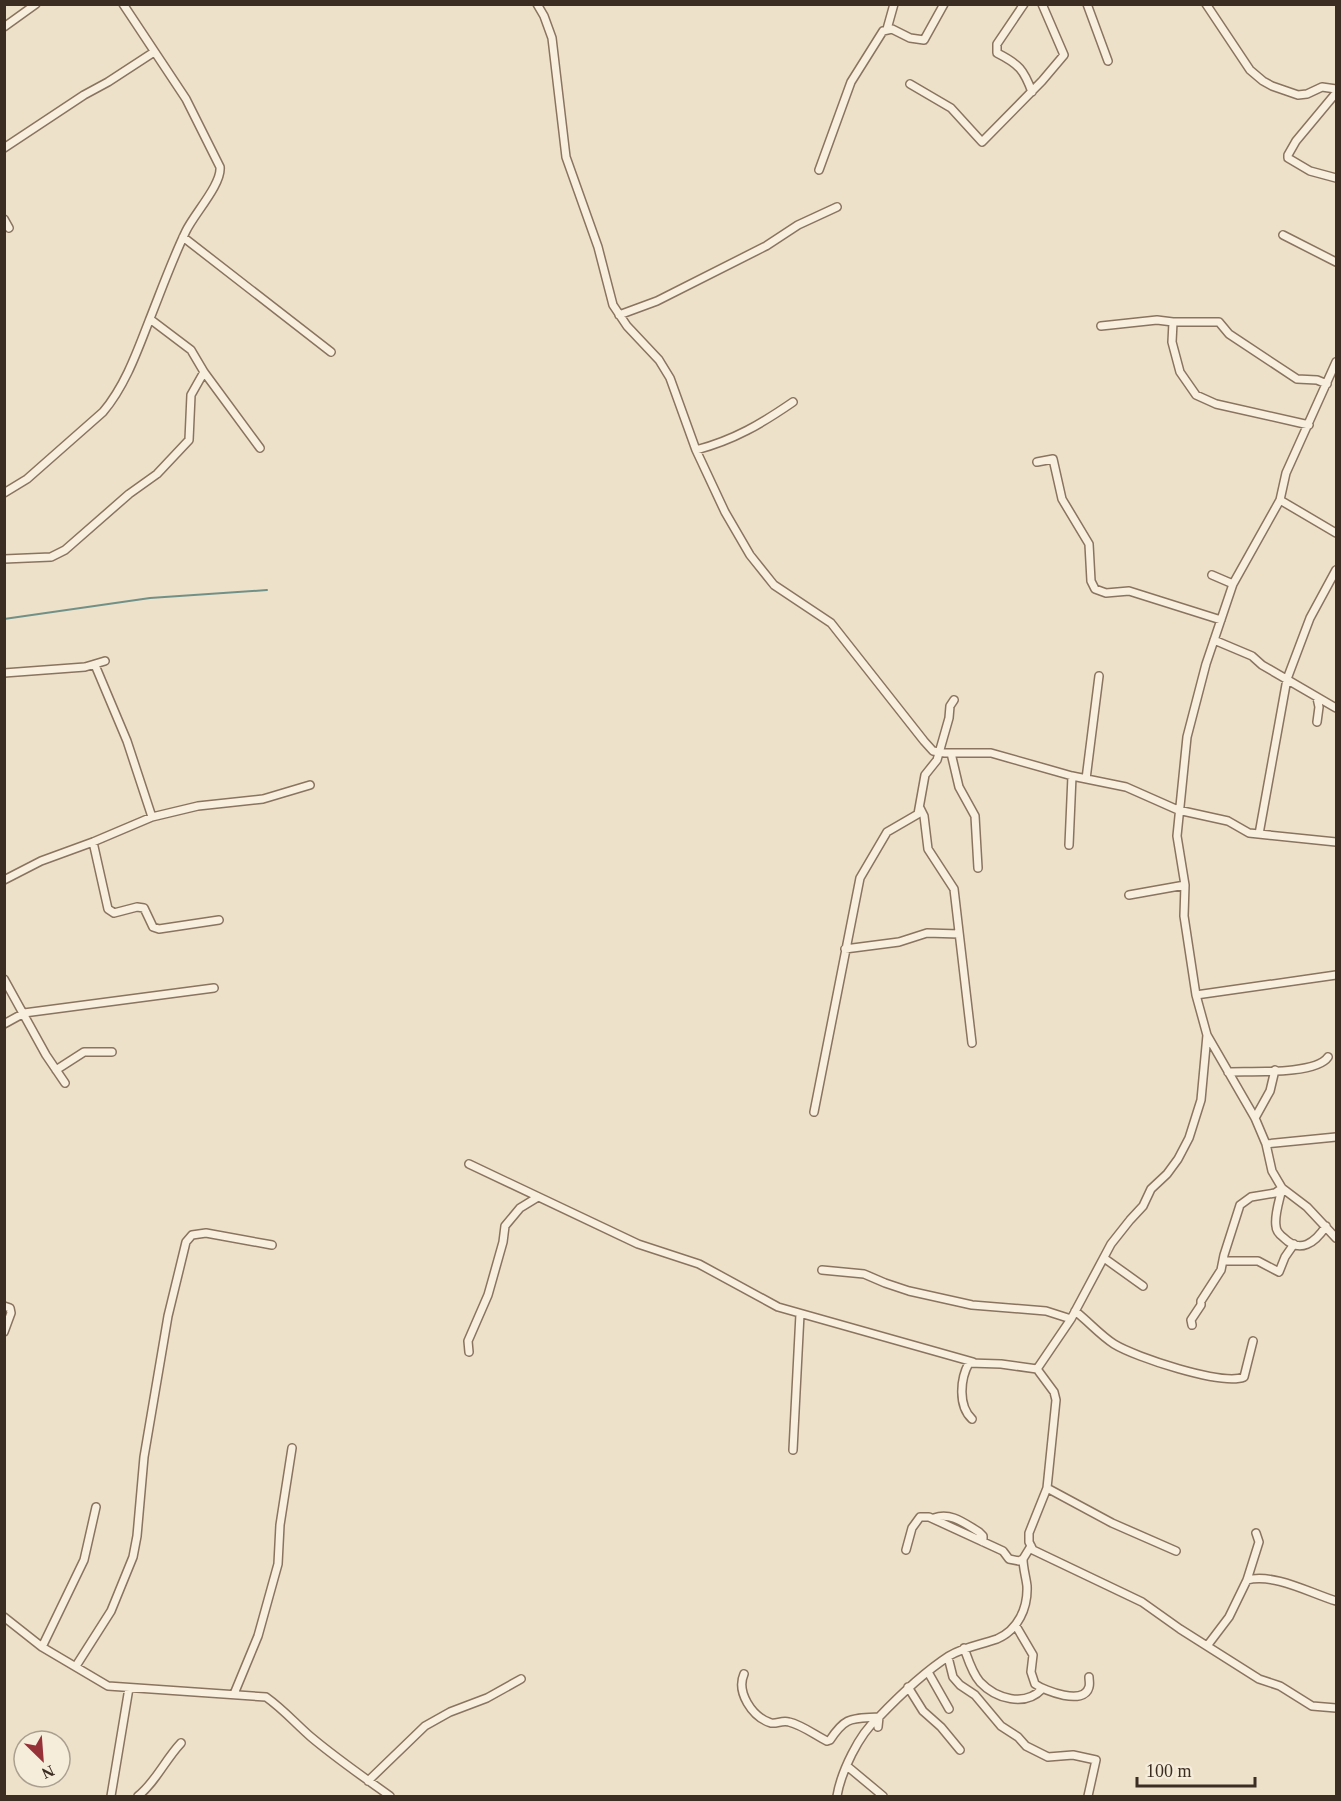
<svg xmlns="http://www.w3.org/2000/svg" width="1341" height="1801" viewBox="0 0 1341 1801" font-family="'Times New Roman',serif">
	<style>
		.lines { fill: none; stroke-linecap: round; stroke-linejoin: round }
		.stream { stroke: #719187; stroke-width: 2 }
		.minor-casing { stroke: #8a735f; stroke-width: 10 }
		.minor { stroke: #f8efde; stroke-width: 7 }
	</style>
	<rect width="100%" height="100%" fill="#ede1ca"/>
	<g class="lines">
		<path class="stream" d="M4,619L150,598L267,590"/>
		<defs>
			<path id="minor" d="M537,4L544,16L552,38L566,157L598,247L613,305L627,326L659,360L670,378L696,450L725,512L750,555L774,585L831,623L924,741L933,751L945,753H991L1072,776L1126,787L1178,810L1228,821L1249,833L1336,842
				M1024,4L997,44V53C1019,64 1024,70 1032,92
				M1087,4L1108,61
				M1206,4L1250,70L1263,81L1272,86L1298,95L1307,94L1322,87L1336,89
				M4,27L36,4
				M887,29L894,4
				M910,84L951,108L982,142L1042,81L1064,55L1042,4
				M1336,93L1296,141L1288,155V158L1310,171L1336,178
				M4,148L84,95L108,82L154,52
				M819,170L851,82L883,31L892,29L910,38L924,40L944,4
				M4,219L9,228
				M1283,235L1336,262
				M183,237L331,352
				M619,315L657,301L766,246L798,225L837,207
				M150,319L191,350L204,372L260,448
				M1173,322H1219L1229,334L1297,379L1317,380L1327,384
				M1101,326L1157,320L1173,322L1172,342L1180,372L1196,395L1216,404L1309,425
				M1336,362L1286,473L1280,500L1233,584L1206,664L1187,737L1177,836L1185,885L1184,916L1196,995L1207,1035L1255,1118L1266,1144L1272,1171L1282,1188L1307,1207L1336,1238
				M696,450C734,440 761,424 793,402
				M1037,462L1053,459L1062,499L1089,544L1091,581L1095,589L1106,593L1129,591L1221,620
				M4,493L27,479L103,412C125,386 137,352 149,321C161,291 172,260 186,231C194,214 222,184 220,167L186,99L123,4
				M1280,500L1336,533
				M4,559L51,557L65,550L129,494L157,474L189,440L191,395L204,372
				M1212,575L1233,584
				M1214,640L1252,656L1262,665L1336,708
				M95,665L127,741L152,817
				M4,673L85,667L105,661
				M1317,722L1319,707L1317,698
				M951,753L959,787L975,816L978,868
				M1086,779L1099,676
				M920,808L924,816L928,849L954,889L972,1043
				M1259,834L1287,679L1310,618L1336,570
				M93,842L108,909L114,913L137,907L144,908L153,927L159,929L219,920
				M1069,845L1072,776
				M4,880L41,861L93,842L152,817L198,806L263,799L310,785
				M1129,895L1185,885
				M845,949L899,942L927,933L959,934
				M4,979L46,1055L65,1083
				M1196,995L1336,975
				M4,1024L24,1013L214,988
				M56,1070L84,1052H112
				M1228,1072C1250,1071 1316,1075 1328,1057
				M814,1112L860,878L887,832L918,814L925,775L937,760L949,718L950,706L954,700
				M1255,1118L1270,1091L1275,1070
				M1266,1144L1336,1137
				M469,1164L638,1244L699,1264L778,1307L973,1362
				M1282,1188C1280,1199 1274,1215 1276,1226C1276,1231 1280,1235 1284,1238C1300,1254 1315,1243 1326,1226
				M1104,1258L1143,1286
				M1224,1261H1258L1279,1272L1285,1257L1294,1244
				M822,1270L864,1274L885,1283L909,1291L972,1305L1046,1311L1071,1319
				M4,1306L10,1308L11,1313L4,1332
				M1075,1311C1088,1321 1100,1335 1114,1344C1135,1357 1222,1386 1244,1377L1253,1341
				M1192,1325L1191,1320L1201,1305V1301L1221,1270L1224,1255L1240,1205L1251,1197L1275,1193L1282,1188
				M469,1352L468,1341L488,1295L503,1242L505,1226L520,1208L538,1197
				M1037,1369L1071,1319L1111,1244L1130,1220L1143,1206L1151,1189L1167,1174L1178,1159L1189,1138L1201,1100L1207,1035
				M972,1419C958,1406 960,1379 969,1363L1001,1364L1037,1369L1054,1392L1056,1400L1047,1488L1029,1533V1542L1033,1550L1142,1602L1180,1629L1259,1679L1280,1686L1312,1706L1336,1708
				M793,1450L800,1314
				M1047,1488L1112,1523L1176,1551
				M934,1518C951,1512 964,1523 979,1532L983,1536V1542
				M906,1550L912,1528L920,1517H929L1003,1551L1009,1559L1019,1561L1023,1559
				M1247,1580C1274,1573 1310,1593 1336,1601
				M4,1617L42,1647L108,1686L266,1697C283,1709 296,1724 311,1737C336,1758 363,1777 390,1796
				M1016,1626L1033,1655L1031,1672L1035,1684C1045,1691 1084,1706 1089,1687C1090,1684 1089,1680 1089,1677
				M1207,1646L1229,1617L1247,1580L1259,1542L1256,1533
				M42,1647L84,1560L96,1507
				M964,1648C968,1659 972,1673 980,1682C996,1699 1025,1707 1042,1689
				M948,1657L953,1677L960,1685L975,1695L1001,1726L1018,1737L1026,1746L1048,1757L1073,1755L1096,1760L1088,1796
				M76,1666L111,1611L133,1557L137,1536L144,1457L168,1316L186,1242L192,1235L206,1233L272,1245
				M928,1672L949,1709
				M744,1674C736,1692 752,1717 771,1723C777,1724 782,1720 789,1722C802,1725 815,1735 827,1741L830,1740C846,1716 851,1719 879,1717
				M908,1687L923,1711L941,1727L960,1750
				M234,1694L258,1636L278,1564L280,1525L292,1448
				M878,1727L879,1717C900,1695 923,1673 949,1656C964,1647 980,1645 997,1639C1018,1630 1028,1608 1027,1586C1026,1577 1023,1568 1023,1559L1031,1546
				M847,1766L883,1796
				M368,1781L425,1726L450,1712L487,1698L521,1679
				M111,1796L129,1688
				M138,1796C155,1783 165,1760 181,1743
				M837,1796C841,1772 859,1734 878,1718"/>
		</defs>
		<use href="#minor" class="minor-casing"/>
		<use href="#minor" class="minor"/>
	</g>
	<rect width="1341" height="1801" fill="none" stroke="#3b2d22" stroke-width="12"/>
	<g transform="translate(42 1759) rotate(155)"><circle r="28" fill="#f5ecda" stroke="#aba090" stroke-width="1.5"/>
	<path d="M0-4.5L10 22L0 15L-10 22Z" fill="#963138"/>
	<text y="-9" font-size="16" font-weight="bold" text-anchor="middle" fill="#3b2d22">N</text>
	</g>
	<path d="M1137 1777v9h118v-9" fill="none" stroke="#3b2d22" stroke-width="3"/>
	<text x="1146" y="1777" font-size="18" fill="#3b2d22" stroke="#f5ecda" stroke-width="4.5" paint-order="stroke">100 m</text>
</svg>
